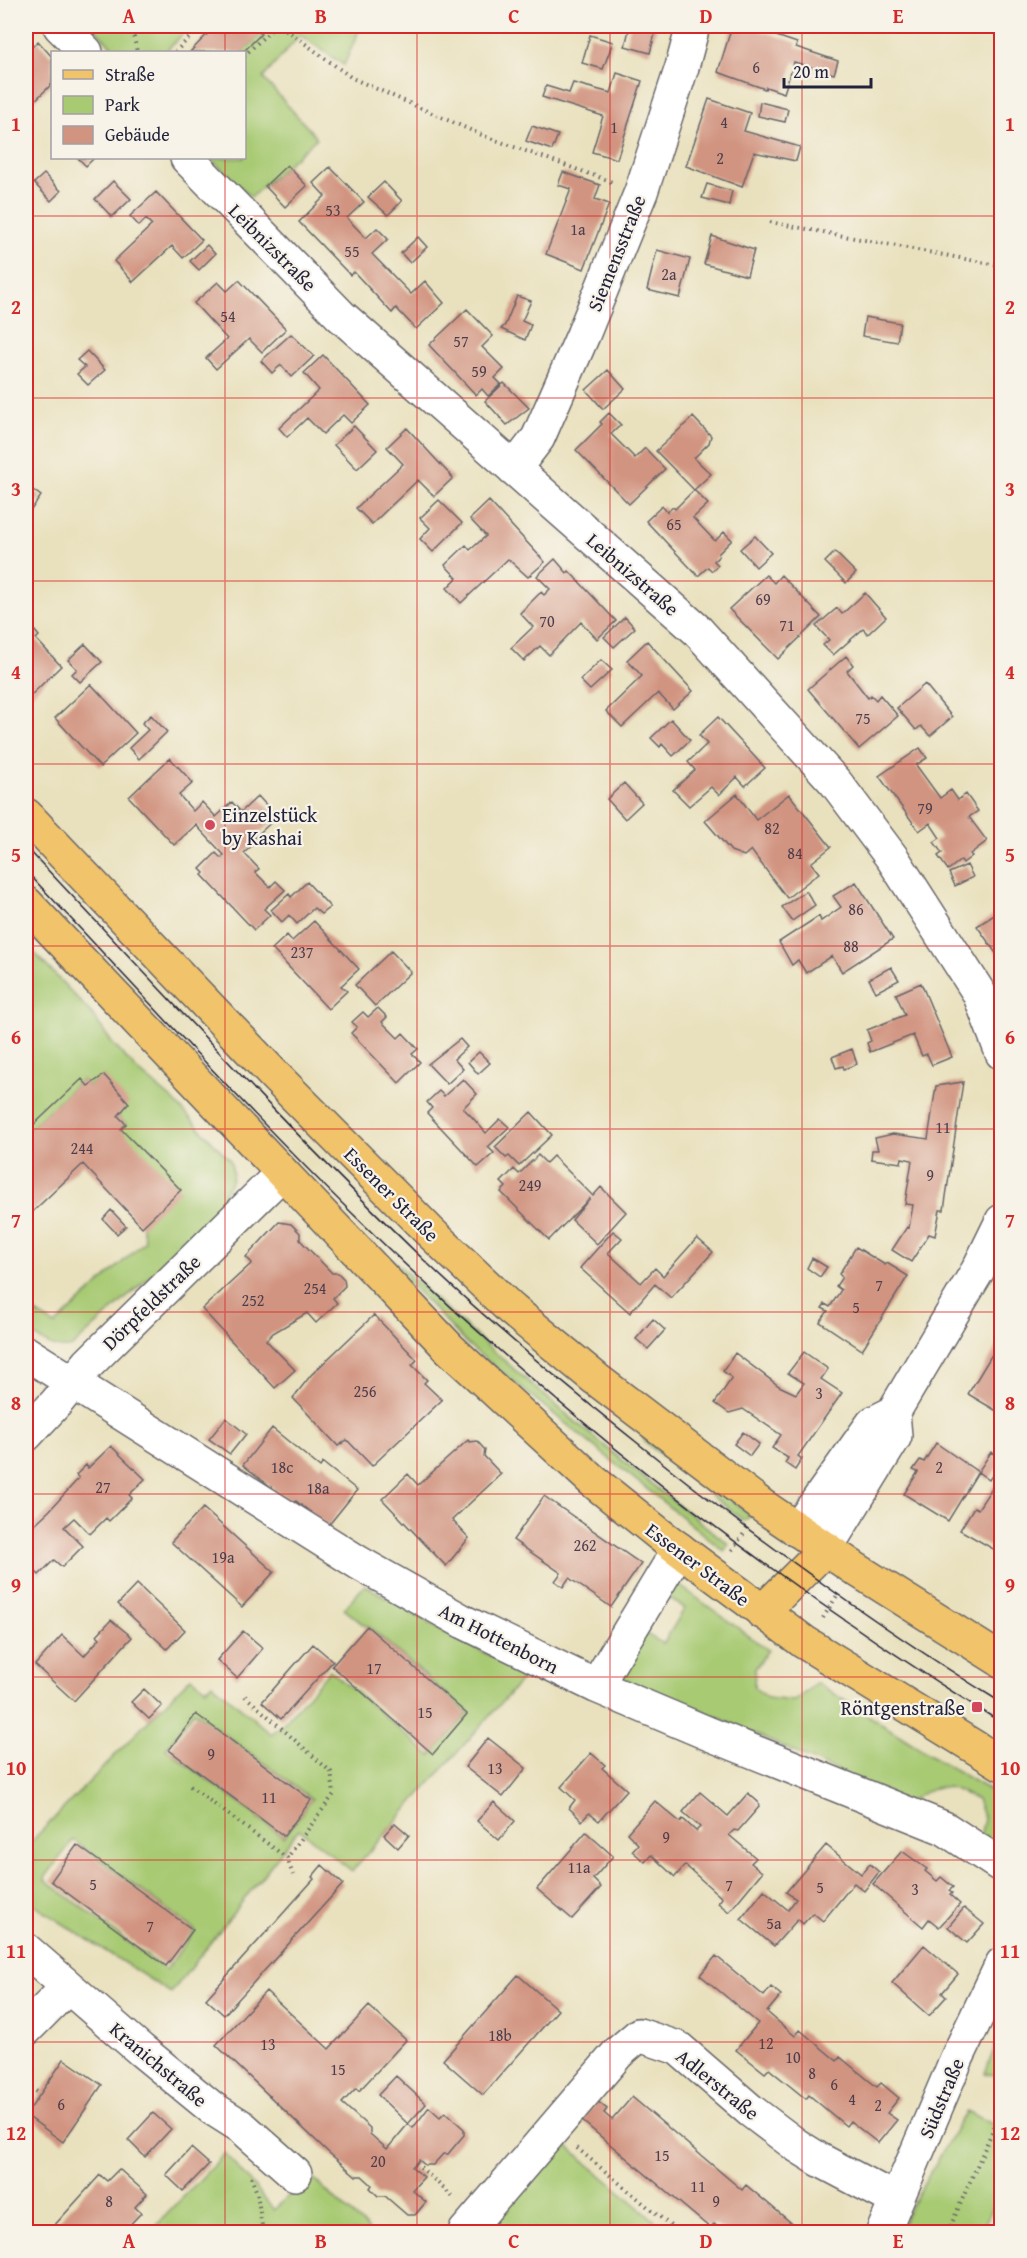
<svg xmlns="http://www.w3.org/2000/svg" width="1027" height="2258" viewBox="0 0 1027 2258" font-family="'Gentium Book Plus',serif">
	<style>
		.green { fill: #a8ca73; stroke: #657657; stroke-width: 1.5; fill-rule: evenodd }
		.building { fill: #d19481 }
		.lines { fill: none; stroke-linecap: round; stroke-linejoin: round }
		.minor-casing { stroke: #686569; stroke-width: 36 }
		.major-casing { stroke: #686569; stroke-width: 36 }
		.path { stroke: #686569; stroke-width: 4; stroke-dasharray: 1.5 4.5; stroke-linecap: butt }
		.minor { stroke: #fff; stroke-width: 33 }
		.major { stroke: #f1c36a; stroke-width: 33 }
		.tram { stroke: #22223b; stroke-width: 1.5 }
		.grid { fill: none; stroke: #d62828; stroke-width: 1.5; stroke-opacity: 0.55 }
		.poi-dot { fill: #d1495b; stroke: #f7f3e8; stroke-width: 2 }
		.labels { text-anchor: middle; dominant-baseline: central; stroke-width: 4.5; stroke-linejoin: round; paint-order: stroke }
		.number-label { font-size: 16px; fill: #4e3e4c }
		.street-label { font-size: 20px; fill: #22223b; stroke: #f7f3e8 }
		.poi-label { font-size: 20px; fill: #22223b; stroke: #f7f3e8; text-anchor: start }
		.neatline { fill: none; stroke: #d62828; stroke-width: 2 }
		.grid-label { font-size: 20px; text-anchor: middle; font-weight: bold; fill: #d62828 }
	</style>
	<rect width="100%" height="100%" fill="#f7f3e8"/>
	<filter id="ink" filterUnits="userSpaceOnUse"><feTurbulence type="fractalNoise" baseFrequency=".0167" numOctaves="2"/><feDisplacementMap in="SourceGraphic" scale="12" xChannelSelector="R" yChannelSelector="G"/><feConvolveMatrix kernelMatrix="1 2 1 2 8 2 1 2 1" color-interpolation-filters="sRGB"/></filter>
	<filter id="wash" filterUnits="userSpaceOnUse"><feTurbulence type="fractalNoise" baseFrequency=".008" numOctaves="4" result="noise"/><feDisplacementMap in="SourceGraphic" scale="24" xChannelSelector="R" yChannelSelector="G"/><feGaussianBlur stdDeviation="1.35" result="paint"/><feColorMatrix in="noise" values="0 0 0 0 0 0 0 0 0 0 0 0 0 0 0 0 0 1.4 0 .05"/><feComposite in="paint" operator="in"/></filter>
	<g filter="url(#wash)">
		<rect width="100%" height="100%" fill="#e9e1be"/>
		<path class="green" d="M92,26H191L165,52H117Z
			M253,26H361L344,65L300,35L263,78L317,138L251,197L210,158H244L243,52L261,34Z
			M26,944L92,1014L112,1043L137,1070L173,1100L230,1160C235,1174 233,1181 224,1193L232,1202L72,1347C56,1353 39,1338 26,1331V1307L55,1325L145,1241L121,1129L126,1124L118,1116L104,1076L88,1086L82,1079L26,1132Z
			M370,1242L386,1254C496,1356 609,1454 729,1544L724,1551L468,1345Z
			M642,1434L751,1515L744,1521L645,1442Z
			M675,1582L768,1650L755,1669L754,1687L767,1698L794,1701L817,1683L940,1761L1001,1797V1853L979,1841L984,1819L977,1800C944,1783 939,1781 908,1803L688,1704L622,1683V1663L643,1632L663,1644L685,1608L666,1596Z
			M365,1585L431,1624L526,1675L352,1871L299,1829L171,1993L26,1900V1847L191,1677L206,1689L212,1683L271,1734L282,1725L330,1670L431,1756L468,1713L368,1626L364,1625L344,1609ZM194,1711L312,1799L284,1837L166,1749ZM73,1840L195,1930L166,1970L44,1879Z
			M1001,2032V2077L985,2073Z
			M966,2111L1001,2128V2192L980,2232H900L907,2213Z
			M560,2140L668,2232H485Z
			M225,2153L274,2210L309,2175L371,2232H150Z"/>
		<g id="blocks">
			<path class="building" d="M215,26H252L261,34L243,52H190Z
				M630,26H657L650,53L625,46Z
				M732,26H761L759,30L797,43L796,47L838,61L834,74L794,62L784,93L766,87L765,89L718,72Z
				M764,26H792L789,33Z
				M590,35L613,42L603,69L582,63Z
				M38,41L52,57V84L26,109V53Z
				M617,73L642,81L617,159L592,152L603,116L542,97L546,86L569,93L573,83L611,93Z
				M709,99L750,113L744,131L800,147L796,161L754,152L742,187L686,166Z
				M760,102L788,109L785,122L758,116Z
				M26,119L32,127L26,133Z
				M532,126L558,135L552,150L526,141Z
				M78,158H94L86,166Z
				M287,165L307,186L285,207L265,186Z
				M330,167L364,202L347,218L366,238L377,228L388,239L372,254L411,294L425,281L444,303L416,329L396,308L392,313L354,272L350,275L299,222L325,196L313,183Z
				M563,172L600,185L595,199L609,204L584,269L546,254L571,189L558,185Z
				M44,174L61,191L51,201L34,183Z
				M113,181L131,199L112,217L95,199Z
				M384,182L402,201L388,215L368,197Z
				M707,184L732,191L729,205L702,198Z
				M156,192L202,240L183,258L172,246L133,282L114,261L152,225L146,219L139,226L130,216Z
				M712,236L754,250L747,276L704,264Z
				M418,237L427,247L410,263L401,253Z
				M207,245L215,254L199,270L190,261Z
				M657,250L690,259L680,298L647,290Z
				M239,280L286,329L262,352L249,339L216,369L206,358L227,339L194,303L218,282L227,291Z
				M517,296L531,301L522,321L531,325L525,340L501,329L505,325Z
				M467,309L493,336L482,347L504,369L495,378L501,384L488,396L482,389L476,395L429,345Z
				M865,317L900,323L897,342L862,336Z
				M291,334L314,356L292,377L281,365L272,373L261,361Z
				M87,351L105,370L88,385L77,374L85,367L77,360Z
				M323,355L370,405L351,423L343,415L323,434L307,418L287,437L279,428L319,390L304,373Z
				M608,370L625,389L603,409L586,390Z
				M504,383L529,408L507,425L485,401Z
				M609,413L621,425L611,434L635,458L645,448L665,469L629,504L576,450L602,424L600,422Z
				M693,417L711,436L709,443L694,458L711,474L694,490L656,451Z
				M354,426L377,450L357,469L334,445Z
				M407,428L453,478L434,496L418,480L372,524L356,508L403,464L387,447Z
				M26,485L41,496L26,517Z
				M694,490L708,504L693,518L715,541L724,532L732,540L718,554L719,556L714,561L718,565L712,571L708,567L698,576L646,521L662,506L667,512L673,507L675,509Z
				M439,500L462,523L433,552L420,539L430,528L420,518Z
				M489,501L545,562L528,577L508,559L461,603L447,588L457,578L445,565L466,545L470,550L486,536L470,519Z
				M755,536L771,553L756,567L740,549Z
				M835,552L856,573L846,583L825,562Z
				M555,559L567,573L569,571L616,621L597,639L581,622L549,655L540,646L524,661L511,648L533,627L520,613L541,592L544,595L550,589L537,576Z
				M766,575L774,583L781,575L821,617L778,659L729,609Z
				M865,593L886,617L868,634L863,629L833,655L823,645L829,640L816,626L837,608L842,614Z
				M625,617L635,628L614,647L604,637Z
				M30,625L39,636L36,639L61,666L26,700V628Z
				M647,641L693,691L673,709L658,693L622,727L606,711L642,676L627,660Z
				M85,644L102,662L80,682L72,674L77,669L68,660Z
				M846,656L853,665L847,671L868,698L871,695L876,700L880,695L898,716L859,749L808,689Z
				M601,660L612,670L590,690L580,680Z
				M91,684L136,733L100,767L55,718Z
				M925,684L952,717L930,736L921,726L916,730L897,708Z
				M151,715L167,732L139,759L129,748L148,730L142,723Z
				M718,717L765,768L745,786L737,777L719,795L711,787L689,806L673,790L695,770L688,762L707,744L699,735Z
				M671,719L690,740L673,756L662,744L660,747L651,738Z
				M920,748L927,758L916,765L940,798L951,790L958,800L966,794L978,811L969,817L987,841L970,854L972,856L963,863L961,860L948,870L938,856L942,853L934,842L940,838L930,823L919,831L879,776Z
				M170,758L193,783L179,795L193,811L202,802L216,817L232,802L241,812L258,796L277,817L252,840L255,843L244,853L259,869L255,872L270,887L276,881L285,890L264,909L270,915L254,930L202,875L204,873L200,869L216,853L221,858L224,855L196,825L174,845L129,797Z
				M624,783L642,803L625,819L607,799Z
				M737,794L756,820L789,794L831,847L811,863L819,873L787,898L751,850L744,856L731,851L705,821Z
				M967,865L973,877L955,886L949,873Z
				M307,882L330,907L321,914L314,908L297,924L289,915L282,922L271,910L289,894L291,897Z
				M856,882L893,939L842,972L832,956L806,973L798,960L792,965L779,942L819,916L821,921L841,907L833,896Z
				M806,891L815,905L792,921L782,907Z
				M1002,910V962L977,926Z
				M314,921L359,969L341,986L347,991L328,1009L272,949L287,935L292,941Z
				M391,951L411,972L375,1006L355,985Z
				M891,967L899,980L876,992L869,979Z
				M921,983L952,1057L932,1065L927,1054L922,1056L913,1035L870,1052L867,1043L871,1041L867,1030L905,1015L896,994Z
				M378,1008L387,1017L382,1022L398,1038L403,1033L418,1049L412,1054L420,1062L399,1083L351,1033L357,1027L352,1022L363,1012L368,1017Z
				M460,1039L467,1047L454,1059L463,1069L447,1084L428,1064Z
				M852,1049L857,1064L844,1069L843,1066L836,1068L832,1057Z
				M479,1052L490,1063L478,1074L468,1062Z
				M104,1075L129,1103L118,1116L126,1124L121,1129L181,1190L142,1227L83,1164L26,1218V1132L82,1079L88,1086Z
				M463,1079L477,1094L463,1108L472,1117L486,1133L500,1119L509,1127L488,1147L494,1153L478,1167L427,1113L432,1108L427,1102L439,1091L444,1096Z
				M963,1082L944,1210H940L935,1236L929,1234L911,1262L892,1250L907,1227L909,1228L913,1205L905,1204L912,1160L902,1158L901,1163L871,1159L872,1150H878L875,1138L893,1134L928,1139L936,1086Z
				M531,1112L552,1135L519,1166L509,1156L506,1158L495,1147Z
				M538,1155L546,1163L553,1156L593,1196L601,1187L626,1212L597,1244L572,1220L590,1198L549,1240L501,1192L506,1187L501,1182L514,1169L519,1174Z
				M111,1210L126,1226L117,1234L103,1219Z
				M279,1222L291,1224L300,1233V1240L332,1273H338L344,1279L345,1286L333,1298L337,1303L316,1323L307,1313L273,1333L266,1340L295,1370L275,1388L202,1309L252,1263L246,1257Z
				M613,1231L622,1238L608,1253L641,1283L655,1268L663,1276L697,1238L713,1252L671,1298L655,1284L630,1313L580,1268Z
				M856,1247L885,1265L887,1263L908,1276L862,1350L820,1322L828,1311L822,1308L825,1304L830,1307L841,1290L836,1286L842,1277L839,1274Z
				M812,1258L827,1267L820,1277L807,1268Z
				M374,1315L417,1360L412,1365L427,1380L424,1383L442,1400L372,1466L347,1440L338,1446L293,1398L311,1375Z
				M653,1319L665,1330L648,1349L636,1339Z
				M1002,1344V1411L1000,1413L968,1394L997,1346L999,1347Z
				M804,1352L828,1369L821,1379L842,1393L798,1456L802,1459L795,1470L785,1463L788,1458L772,1448L781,1435L743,1409L729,1413L715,1403L732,1378L723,1371L735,1353L779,1386L796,1394L804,1383L788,1373Z
				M226,1418L246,1434L230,1454L209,1439Z
				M272,1428L320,1467L323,1463L357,1490L328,1526L296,1501L293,1504L243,1465Z
				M743,1432L759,1444L750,1456L734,1444Z
				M468,1440L470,1442L477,1441L485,1450L484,1456L501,1474L452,1520L469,1538L446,1566L382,1499L408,1474L418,1485Z
				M936,1443L978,1472L948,1521L904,1494L918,1472L913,1470L920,1460L924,1462Z
				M111,1446L145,1479L129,1495L132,1498L109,1521L106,1518L90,1534L74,1518L64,1527L83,1546L62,1567L54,1560L39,1575L26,1562V1532L49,1511L79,1478L76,1475L86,1465L88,1468Z
				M991,1452L1002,1461L989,1480L978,1472Z
				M1002,1472V1554L960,1530L974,1507L978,1509Z
				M544,1496L641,1564L611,1607L569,1578L563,1587L555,1581L561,1573L513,1540Z
				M203,1508L274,1572L242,1607L171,1542Z
				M137,1584L185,1630L167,1649L118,1604Z
				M111,1620L132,1637L74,1701L35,1665L62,1635L84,1656L100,1638L97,1635Z
				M367,1626L467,1714L433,1754L332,1666Z
				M243,1631L263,1648L237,1678L217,1660Z
				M313,1644L333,1661L281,1719L262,1702Z
				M144,1689L162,1706L149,1719L131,1702Z
				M196,1714L311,1800L284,1836L169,1750Z
				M488,1738L526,1768L503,1797L465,1767Z
				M591,1753L605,1765L602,1768L627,1790L599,1821L589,1813L582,1821L569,1808L575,1800L561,1787Z
				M700,1792L728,1816L748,1793L758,1802L759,1807L738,1831L734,1830L729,1835L756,1858L751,1863L762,1872L729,1912L718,1903L722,1898L685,1865L675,1877L651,1855L645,1862L632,1851L638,1844L627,1833L655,1801L680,1822L683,1819L696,1831L700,1827L683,1812Z
				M494,1802L515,1821L499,1840L477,1821Z
				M395,1823L409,1835L398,1848L384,1835Z
				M586,1832L613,1856L593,1879L601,1887L572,1919L537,1889Z
				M77,1845L193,1930L166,1966L51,1881Z
				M826,1845L861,1874L870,1864L879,1872L864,1891L854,1883L823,1921L813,1913L803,1924L798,1919L774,1946L741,1919L764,1890L788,1910L796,1899L786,1892Z
				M902,1851L927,1869L925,1871L937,1881L941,1877L953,1887L949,1891L952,1893L950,1895L960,1904L939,1927L929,1919L923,1927L873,1884Z
				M322,1865L343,1884L224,2015L206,1999L314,1879L312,1877Z
				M964,1908L984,1924L967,1943L948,1927Z
				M924,1945L958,1974L942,1993L946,1997L929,2016L892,1983Z
				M716,1956L764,1996L771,1987L781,1995L767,2012L795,2036L800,2030L837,2061L840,2057L877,2087L881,2083L899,2098L887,2113L897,2120L878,2143L850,2121L846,2126L809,2095L806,2099L769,2069L765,2073L736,2050L758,2023L700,1975Z
				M518,1975L558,2010L483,2095L443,2060Z
				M266,1991L329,2049L369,2006L406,2040L359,2091L356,2088L342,2103L370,2128V2134L387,2149L408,2124L413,2128L429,2107L440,2117L445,2112L464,2129V2135L448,2154H443L433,2165H425L419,2160L412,2167L424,2177L412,2190L426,2202L415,2215H407L385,2196H378L370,2188L372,2185L362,2176H356L328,2152L216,2045Z
				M64,2059L102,2085L63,2142L26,2115Z
				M396,2076L426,2104L408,2124L378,2095Z
				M632,2097L742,2190L746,2185L802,2232H725L714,2224L710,2228L581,2120L597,2101L607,2109L604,2113L612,2120Z
				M153,2113L171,2129L145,2157L128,2140Z
				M191,2148L209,2164L183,2191L166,2175Z
				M119,2169L147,2194L135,2207L141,2213L123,2232H60L53,2227L100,2175L107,2181Z"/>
		</g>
	</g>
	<g filter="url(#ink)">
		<use href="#blocks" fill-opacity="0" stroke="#686569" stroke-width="1.5"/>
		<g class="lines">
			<defs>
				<path id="minor" d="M60,26L86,52
					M187,158L341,316L697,630L836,783L893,859L979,993L1002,1053
					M514,469L538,438L583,335L641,192L682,67L693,26
					M26,1353L359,1563L464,1622L596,1686L707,1733L944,1828L1002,1866
					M26,1435L56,1403L89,1363L282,1173
					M797,1530L873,1423L893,1413
					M826,1548L895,1436L893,1413L978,1270L1002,1221
					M596,1686L679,1549
					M26,1950L141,2050L212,2108L242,2127L295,2174
					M26,2029L68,1987
					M465,2232L618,2053L639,2035L678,2048L751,2111L796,2145L820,2160L896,2200
					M883,2232L957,2058L1002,1964"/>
				<path id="major" d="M26,815L275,1076L429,1231L511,1309L596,1379L764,1507L854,1568L1002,1661
					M26,903L450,1349L593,1481L664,1538L804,1642L1002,1764
					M762,1612L826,1548"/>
			</defs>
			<use href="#minor" class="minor-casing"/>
			<use href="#major" class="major-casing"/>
			<path class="path" d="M128,26L134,38L137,52
				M281,26L352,78L484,136L612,182
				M175,52L201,26
				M244,56L275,26
				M770,222L1002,266
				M732,1550L745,1532
				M823,1618L838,1594
				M245,1696L331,1772L334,1794L287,1858
				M190,1786L287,1858L293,1875
				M26,2084L40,2094
				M577,2148L678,2232
				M416,2163L455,2199
				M251,2177L257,2193L263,2232
				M948,2232L1002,2109"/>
			<use href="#minor" class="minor"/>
			<use href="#major" class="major"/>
			<path class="tram" d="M26,847C158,986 287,1129 426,1262C493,1326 566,1386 640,1445C756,1538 875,1625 1002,1703
				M26,871C135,986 242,1105 355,1216C551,1409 768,1578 1002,1723"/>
		</g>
	</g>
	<path class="grid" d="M225,26V52M417,26V2232M610,26V2232M802,26V2232M225,158V2232M26,216H1002M26,398H1002M26,581H1002M26,764H1002M26,946H1002M26,1129H1002M26,1312H1002M26,1494H1002M26,1677H1002M26,1860H1002M26,2042H1002"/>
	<g class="poi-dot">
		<circle cx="210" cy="825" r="6"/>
		<rect x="971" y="1701" width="12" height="12" rx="3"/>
	</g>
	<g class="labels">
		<g class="number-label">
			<text x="756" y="67">6</text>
			<text x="724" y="122">4</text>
			<text x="614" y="127">1</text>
			<text x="720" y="158">2</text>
			<text x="333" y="210">53</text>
			<text x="578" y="229">1a</text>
			<text x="352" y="251">55</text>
			<text x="669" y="274">2a</text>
			<text x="228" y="316">54</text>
			<text x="461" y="341">57</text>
			<text x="479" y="371">59</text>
			<text x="674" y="524">65</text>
			<text x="763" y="599">69</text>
			<text x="547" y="621">70</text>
			<text x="787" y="625">71</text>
			<text x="863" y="718">75</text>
			<text x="925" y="808">79</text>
			<text x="772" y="828">82</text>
			<text x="795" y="853">84</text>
			<text x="856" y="909">86</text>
			<text x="851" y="946">88</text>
			<text x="302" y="952">237</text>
			<text x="943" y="1127">11</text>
			<text x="82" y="1148">244</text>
			<text x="930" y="1175">9</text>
			<text x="530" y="1185">249</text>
			<text x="879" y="1285">7</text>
			<text x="315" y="1288">254</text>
			<text x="253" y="1300">252</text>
			<text x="856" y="1307">5</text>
			<text x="365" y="1391">256</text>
			<text x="819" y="1393">3</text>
			<text x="282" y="1467">18c</text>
			<text x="939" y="1467">2</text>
			<text x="103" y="1487">27</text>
			<text x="318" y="1488">18a</text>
			<text x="585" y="1545">262</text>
			<text x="223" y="1557">19a</text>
			<text x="374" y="1668">17</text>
			<text x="425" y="1712">15</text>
			<text x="211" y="1754">9</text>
			<text x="495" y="1768">13</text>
			<text x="269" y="1797">11</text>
			<text x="666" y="1837">9</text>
			<text x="579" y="1867">11a</text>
			<text x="93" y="1884">5</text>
			<text x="729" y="1885">7</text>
			<text x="820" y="1887">5</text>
			<text x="915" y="1889">3</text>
			<text x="774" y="1923">5a</text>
			<text x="150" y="1926">7</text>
			<text x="500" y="2035">18b</text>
			<text x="766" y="2043">12</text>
			<text x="268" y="2044">13</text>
			<text x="793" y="2057">10</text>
			<text x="338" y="2069">15</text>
			<text x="812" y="2073">8</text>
			<text x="834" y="2084">6</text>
			<text x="852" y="2099">4</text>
			<text x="61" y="2104">6</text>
			<text x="878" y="2105">2</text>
			<text x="662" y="2155">15</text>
			<text x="378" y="2161">20</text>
			<text x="698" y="2186">11</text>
			<text x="109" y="2201">8</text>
			<text x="716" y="2201">9</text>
		</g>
		<g class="street-label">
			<text transform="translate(273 247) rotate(45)">Leibnizstraße</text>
			<text transform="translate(616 253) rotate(-68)">Siemensstraße</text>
			<text transform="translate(633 574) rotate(41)">Leibnizstraße</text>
			<text transform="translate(392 1194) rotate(45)">Essener Straße</text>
			<text transform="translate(151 1302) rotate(-44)">Dörpfeldstraße</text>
			<text transform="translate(698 1564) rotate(37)">Essener Straße</text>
			<text transform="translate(499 1638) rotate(27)">Am Hottenborn</text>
			<text transform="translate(159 2064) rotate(40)">Kranichstraße</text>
			<text transform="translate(718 2084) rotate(39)">Adlerstraße</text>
			<text transform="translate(941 2098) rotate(-67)">Südstraße</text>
		</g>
		<g class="poi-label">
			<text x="222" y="814">Einzelstück<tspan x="222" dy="23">by Kashai</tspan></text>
			<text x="965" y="1707" text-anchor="end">Röntgenstraße</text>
		</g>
	</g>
	<rect width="1027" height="2258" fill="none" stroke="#f7f3e8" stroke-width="66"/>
	<rect x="51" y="51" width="195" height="108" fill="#f7f3e8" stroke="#a29fa3" stroke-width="1.5"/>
	<rect x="63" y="70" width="30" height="9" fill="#f1c36a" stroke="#a29fa3" stroke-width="1.5"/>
	<text x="105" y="81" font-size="18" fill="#22223b">Straße</text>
	<rect x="63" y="96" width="30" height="18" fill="#a8ca73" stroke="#a29fa3" stroke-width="1.5"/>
	<text x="105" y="111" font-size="18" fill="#22223b">Park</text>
	<rect x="63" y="126" width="30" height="18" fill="#d19481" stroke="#a29fa3" stroke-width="1.5"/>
	<text x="105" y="141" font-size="18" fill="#22223b">Gebäude</text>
	<path d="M784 78v9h87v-9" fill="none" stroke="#22223b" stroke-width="3"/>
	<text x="793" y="78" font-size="18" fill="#22223b" stroke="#f7f3e8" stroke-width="4.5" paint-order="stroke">20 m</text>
	<rect x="33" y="33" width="961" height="2192" class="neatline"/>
	<g class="grid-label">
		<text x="129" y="23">A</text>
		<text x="321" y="23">B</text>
		<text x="514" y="23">C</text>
		<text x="706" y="23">D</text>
		<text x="898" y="23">E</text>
		<text x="16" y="131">1</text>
		<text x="1010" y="131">1</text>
		<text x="16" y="314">2</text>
		<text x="1010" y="314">2</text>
		<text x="16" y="496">3</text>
		<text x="1010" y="496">3</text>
		<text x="16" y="679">4</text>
		<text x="1010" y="679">4</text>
		<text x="16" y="862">5</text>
		<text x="1010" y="862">5</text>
		<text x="16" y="1044">6</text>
		<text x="1010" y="1044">6</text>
		<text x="16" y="1227">7</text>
		<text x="1010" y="1227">7</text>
		<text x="16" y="1410">8</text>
		<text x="1010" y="1410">8</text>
		<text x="16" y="1592">9</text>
		<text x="1010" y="1592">9</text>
		<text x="16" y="1775">10</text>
		<text x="1010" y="1775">10</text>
		<text x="16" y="1958">11</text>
		<text x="1010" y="1958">11</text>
		<text x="16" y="2140">12</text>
		<text x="1010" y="2140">12</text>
		<text x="129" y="2248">A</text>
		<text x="321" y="2248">B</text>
		<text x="514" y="2248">C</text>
		<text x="706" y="2248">D</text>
		<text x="898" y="2248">E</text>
	</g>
</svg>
